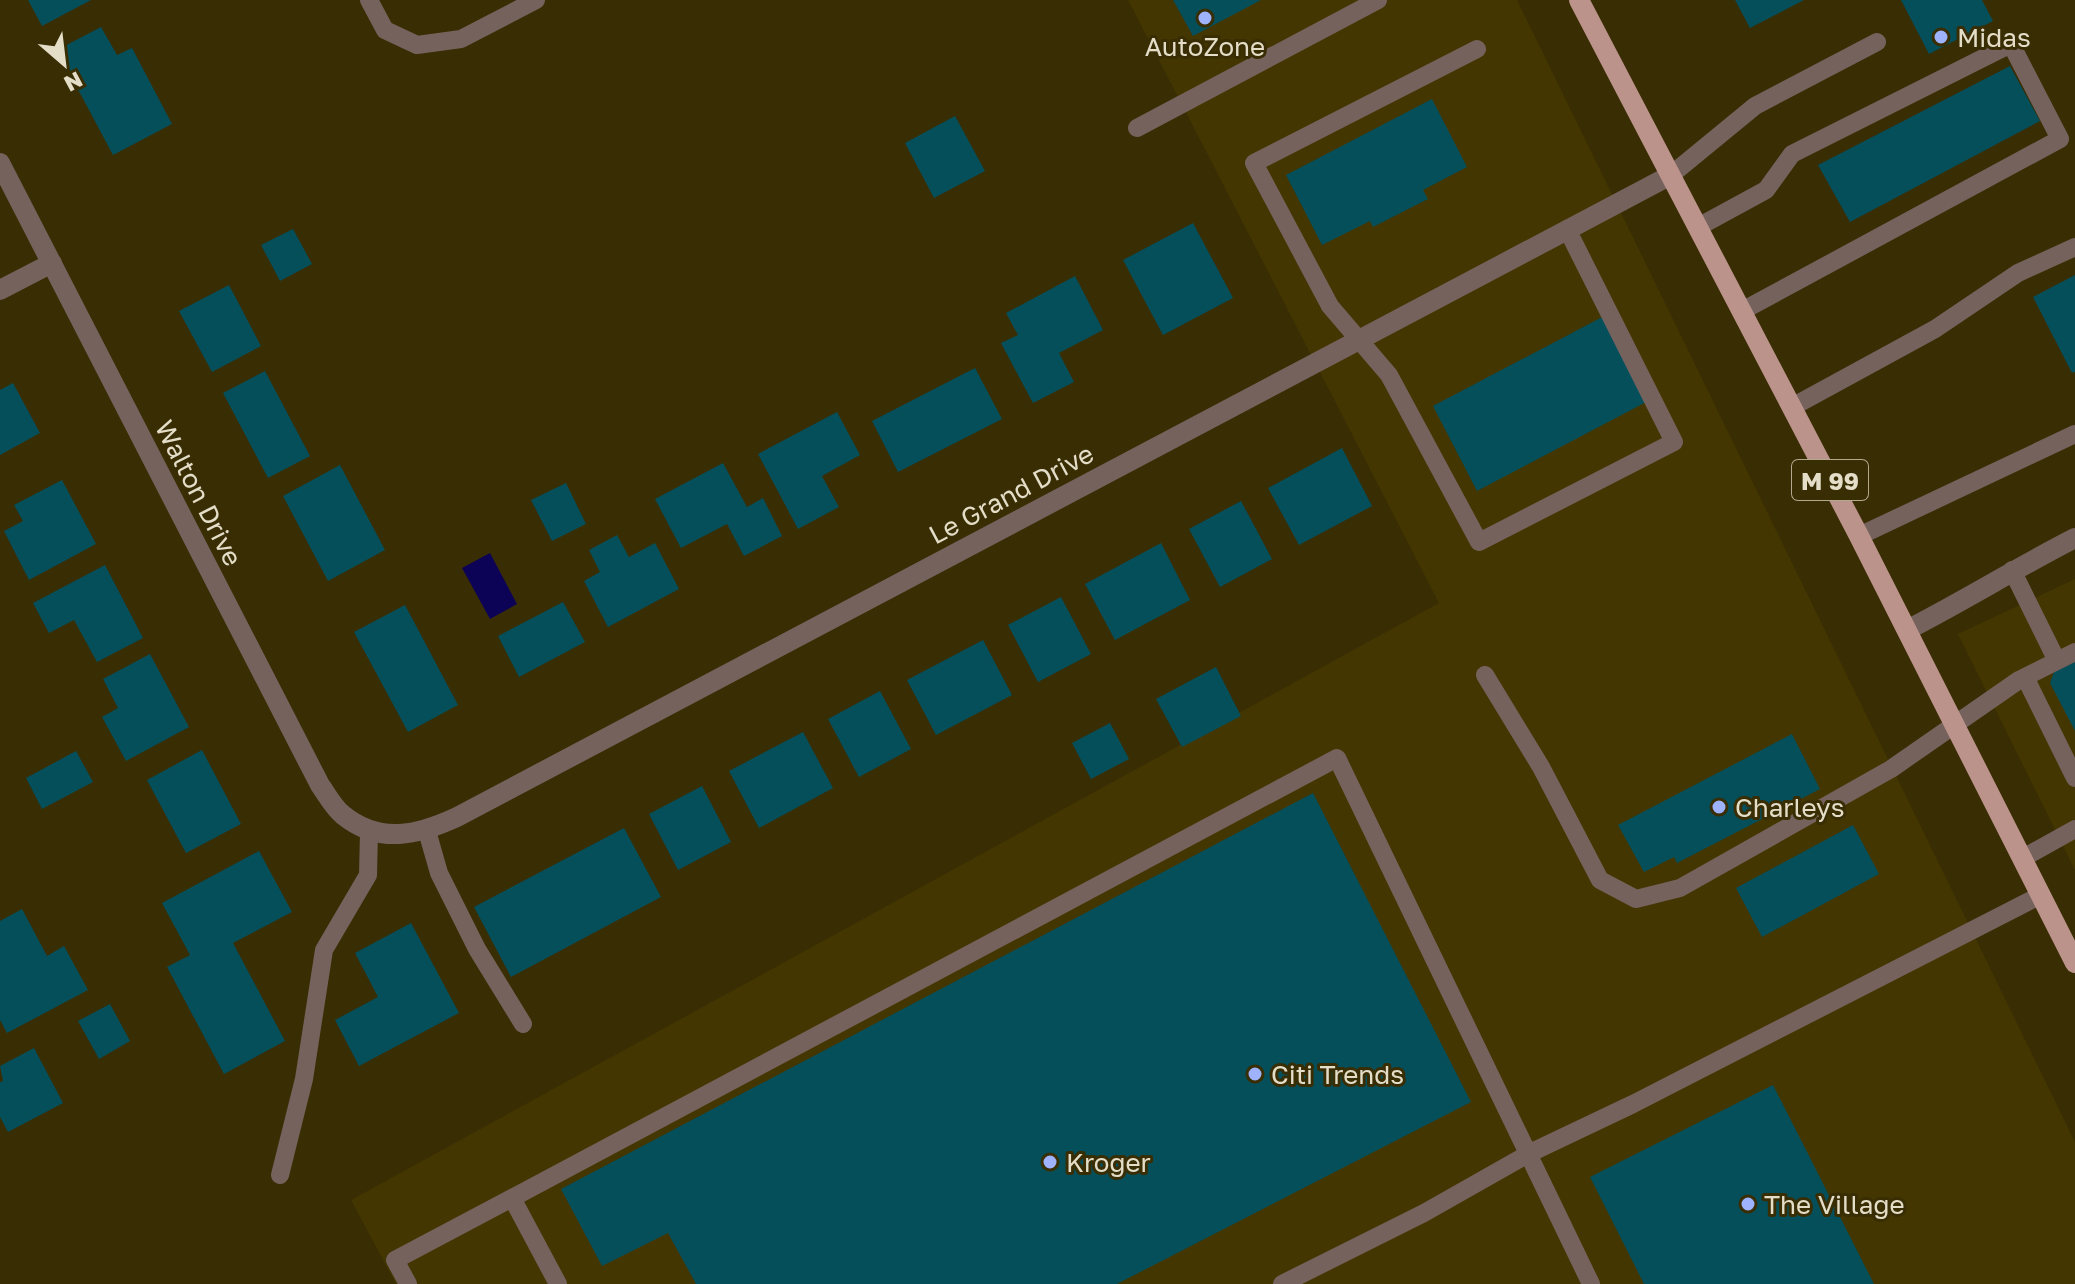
<svg xmlns="http://www.w3.org/2000/svg" width="2075" height="1284" viewBox="0 0 2075 1284" font-family="'Golos Text',sans-serif">
	<style>
		.built { fill: #443601 }
		.water { fill: #0d0356 }
		.building { fill: #054f5b }
		.lines { fill: none; stroke-linecap: round; stroke-linejoin: round }
		.service { stroke: #75625d; stroke-width: 18 }
		.minor { stroke: #75625d; stroke-width: 20 }
		.primary { stroke: #bb938b; stroke-width: 20 }
		.poi-dot { fill: #9fb3fd; stroke: #392d04; stroke-width: 3 }
		.labels { text-anchor: middle; dominant-baseline: central; stroke-width: 6; stroke-linejoin: round; paint-order: stroke }
		.shield { fill: #392d04; stroke: #b1a88d; stroke-width: 2 }
		.shield-label { font-size: 24px; font-weight: bold; fill: #e4ddc8 }
		.poi-label { font-size: 26px; fill: #e4ddc8; stroke: #392d04; text-anchor: start }
		.street-label { font-size: 26px; fill: #e4ddc8; stroke: #392d04 }
	</style>
	<rect width="100%" height="100%" fill="#392d04"/>
	<path class="built" d="M1128,0H1517L2075,1142V1284H396L351,1200L1439,603Z
		M2075,579V870L1958,634Z"/>
	<path class="water" d="M490,553L517,604L490,619L462,568Z"/>
	<path class="building" d="M28,0H91L42,26Z
		M1173,0H1261L1193,36Z
		M1735,0H1804L1750,28Z
		M1901,0H1982L1993,21L1929,54Z
		M101,27L117,55L132,48L172,124L113,155L57,50Z
		M2010,66L2040,121L1850,222L1818,165Z
		M1432,99L1467,167L1423,190L1428,199L1373,227L1370,221L1322,245L1286,175Z
		M955,116L985,171L934,198L905,143Z
		M1193,223L1233,298L1163,335L1123,260Z
		M293,229L312,264L280,281L261,245Z
		M2075,275V372L2072,373L2033,297Z
		M1075,276L1103,330L1059,353L1074,382L1033,403L1001,343L1018,335L1006,313Z
		M229,285L261,346L212,372L179,311Z
		M1606,315L1650,400L1477,491L1433,406Z
		M975,368L1002,419L898,472L872,421Z
		M265,371L310,456L268,478L223,393Z
		M13,383L40,433L0,455V390Z
		M837,412L860,455L822,476L839,507L798,529L758,454Z
		M1342,448L1372,506L1299,545L1268,488Z
		M723,463L747,507L763,498L782,536L744,556L727,524L681,548L655,499Z
		M340,465L385,550L328,581L283,496Z
		M62,480L96,544L29,580L4,531L23,521L14,505Z
		M566,483L586,524L552,541L531,500Z
		M1241,501L1272,559L1220,587L1189,529Z
		M617,535L629,557L655,543L679,589L608,627L584,581L600,572L589,550Z
		M1161,543L1190,600L1115,640L1085,584Z
		M105,565L143,638L97,662L74,620L49,633L33,603Z
		M1061,597L1091,654L1038,682L1008,625Z
		M563,602L585,642L519,677L498,636Z
		M405,605L458,705L408,732L354,632Z
		M983,640L1012,695L936,735L907,680Z
		M150,654L189,727L126,761L102,717L118,708L103,679Z
		M2075,662V731L2050,683L2054,672Z
		M1216,667L1241,716L1182,747L1156,699Z
		M880,691L911,749L859,777L828,719Z
		M1110,723L1129,759L1091,779L1072,743Z
		M803,732L833,788L759,828L729,771Z
		M1792,734L1820,789L1677,863L1674,857L1644,872L1618,825Z
		M202,750L241,824L186,853L147,780Z
		M76,751L93,782L42,809L26,778Z
		M702,786L731,842L678,870L649,814Z
		M1313,793L1471,1102L1117,1284H696L668,1233L602,1266L561,1189Z
		M1853,825L1879,874L1762,937L1736,888Z
		M624,828L661,897L511,977L474,907Z
		M259,851L292,912L233,943L285,1041L224,1074L167,967L190,955L162,903Z
		M22,909L47,956L64,946L88,990L7,1033L0,1020V921Z
		M411,923L459,1013L359,1066L335,1020L378,997L355,953Z
		M110,1004L130,1041L99,1059L78,1021Z
		M34,1048L63,1103L8,1132L0,1117V1082L3,1081L0,1066Z
		M1773,1085L1874,1284H1644L1590,1177Z"/>
	<g class="lines">
		<path class="service" d="M369,0L385,30L417,45L461,39L536,0
			M1477,49L1254,163L1330,306L1389,375L1479,542L1674,442L1567,229
			M1137,128L1378,0
			M1671,175L1755,106L1877,42
			M1698,227L1766,190L1792,154L2011,44L2060,139L1742,311
			M1792,407L1935,329L2018,273L2075,247
			M1859,536L2075,434
			M2012,570L2057,661
			M1485,675L1541,767L1600,880L1636,899L1680,888L1891,769L2019,680L2075,652
			M2025,677L2075,778
			M427,831L439,873L477,949L523,1024
			M2023,858L2075,829
			M280,1175L304,1079L324,950L368,875L369,832
			M408,1284L395,1260L512,1198
			M558,1284L512,1198L1337,758L1591,1284
			M1282,1284L1424,1213L1530,1153L1633,1104L2041,895"/>
		<path class="minor" d="M0,163L320,785C327,795 334,808 343,815C380,845 418,835 457,817L1671,175
			M0,290L52,263
			M1907,630C1964,601 2018,567 2075,538"/>
		<path class="primary" d="M1579,0L1859,536L2075,963"/>
	</g>
	<g class="poi-dot">
		<circle cx="1205" cy="18" r="8"/>
		<circle cx="1941" cy="37" r="8"/>
		<circle cx="1719" cy="807" r="8"/>
		<circle cx="1255" cy="1074" r="8"/>
		<circle cx="1050" cy="1162" r="8"/>
		<circle cx="1748" cy="1204" r="8"/>
	</g>
	<g class="labels">
		<rect class="shield" x="1792" y="460" width="76" height="40" rx="6"/>
		<g class="shield-label">
			<text x="1830" y="480">M 99</text>
		</g>
		<g class="poi-label">
			<text x="1957" y="37">Midas</text>
			<text x="1205" y="46" text-anchor="middle">AutoZone</text>
			<text x="1735" y="807">Charleys</text>
			<text x="1271" y="1074">Citi Trends</text>
			<text x="1066" y="1162">Kroger</text>
			<text x="1764" y="1204">The Village</text>
		</g>
		<g class="street-label">
			<text transform="translate(199 493) rotate(63)">Walton Drive</text>
			<text transform="translate(1011 494) rotate(-28)">Le Grand Drive</text>
		</g>
	</g>
	<g transform="translate(64 64) rotate(152)" stroke="#392d04" stroke-width="6" paint-order="stroke">
	<path d="M0-6L14 30L0 20L-14 30Z" fill="#e4ddc8"/>
	<text y="-12" font-size="22" font-weight="bold" text-anchor="middle" fill="#e4ddc8">N</text>
	</g>
</svg>
